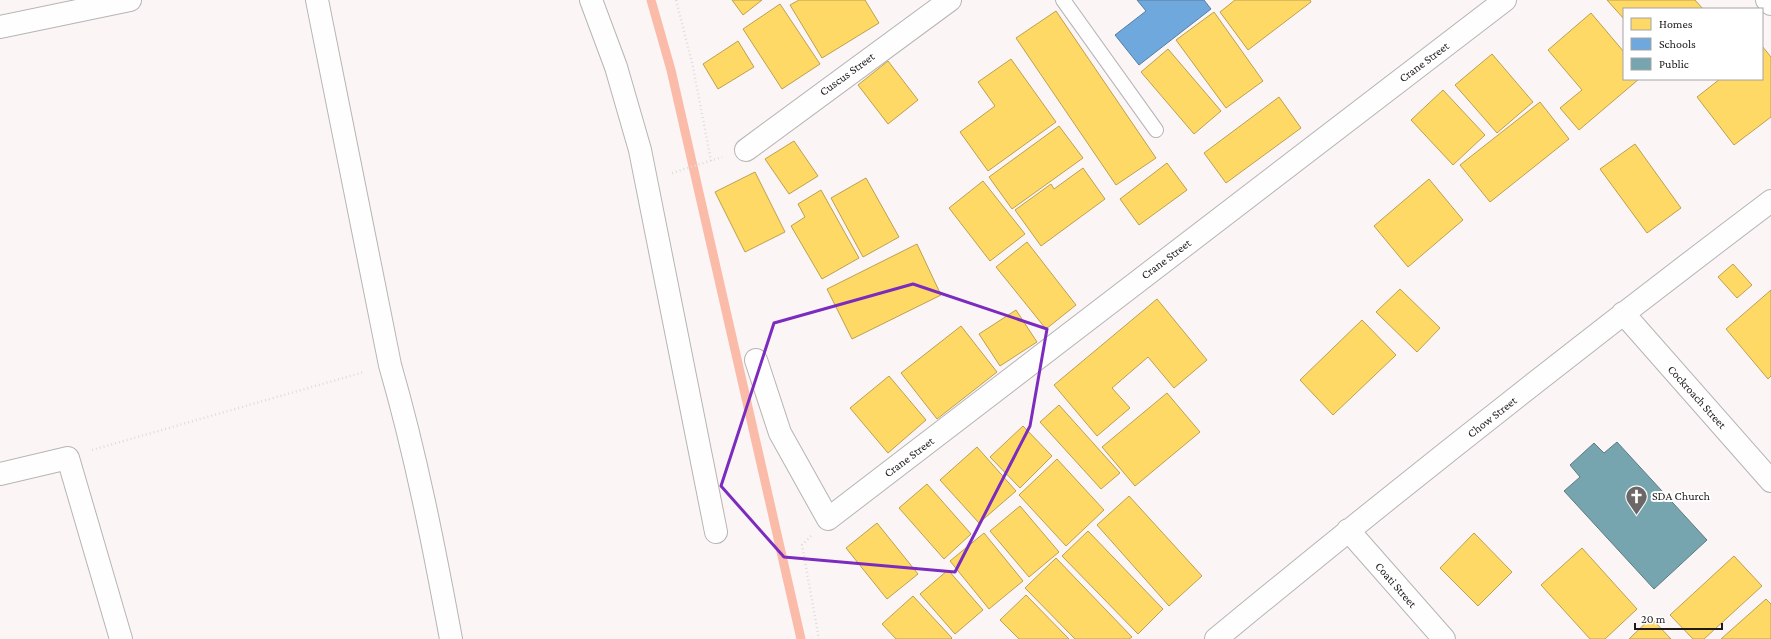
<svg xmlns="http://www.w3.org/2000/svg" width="1771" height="639" viewBox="0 0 1771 639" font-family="'Crimson Pro',serif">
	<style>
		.homes { fill: #ffd966; stroke: #bca04f }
		.schools { fill: #6fa8dc; stroke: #577ea2 }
		.public { fill: #76a5af; stroke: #5c7c82 }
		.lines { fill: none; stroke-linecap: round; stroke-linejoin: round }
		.stream { stroke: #fabba9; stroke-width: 9 }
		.lane-casing { stroke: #b7b4b3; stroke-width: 16 }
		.street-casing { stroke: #b7b4b3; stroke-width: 24 }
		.path { stroke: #dddcdc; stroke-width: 2.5; stroke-dasharray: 1 3; stroke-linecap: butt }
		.lane { stroke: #fefefe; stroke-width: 14 }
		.street { stroke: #fefefe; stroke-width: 22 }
		.marked { fill: none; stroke: #7b2cbf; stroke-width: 3; stroke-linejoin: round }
		.labels { text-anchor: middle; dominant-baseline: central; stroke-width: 4; stroke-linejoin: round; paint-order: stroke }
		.street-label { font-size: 12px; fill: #1e1b1a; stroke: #fff }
		.poi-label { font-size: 12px; fill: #1e1b1a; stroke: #fff; text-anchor: start }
	</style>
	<rect width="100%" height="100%" fill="#fbf6f5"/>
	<path class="homes" d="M732,0H762L743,15Z
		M799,0H865L879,23L822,58L790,5Z
		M1235,0H1310L1311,2L1248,50L1220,12Z
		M1607,0H1695L1703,9H1624V19Z
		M780,4L820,64L782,89L743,29Z
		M1056,11L1156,158L1116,185L1016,38Z
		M1214,12L1263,81L1226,108L1176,40Z
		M1591,13L1624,52V79H1639L1579,130L1560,108L1582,90L1548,50Z
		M738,41L754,67L718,89L703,64Z
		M1762,46L1771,57V117L1734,145L1697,97L1720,79H1762Z
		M1168,49L1221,111L1194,134L1141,72Z
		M1492,54L1533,102L1497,133L1455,85Z
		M1011,59L1056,122L988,171L960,132L995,106L978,82Z
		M888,61L918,100L888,124L858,85Z
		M1443,90L1485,135L1453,165L1411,120Z
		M1279,97L1301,128L1226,183L1204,153Z
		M1540,102L1569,139L1490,202L1460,165Z
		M1059,126L1083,158L1012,209L989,177Z
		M794,141L818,176L789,194L765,159Z
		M1635,144L1681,208L1647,233L1600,169Z
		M1167,163L1187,190L1139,225L1120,199Z
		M1083,168L1105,199L1041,246L1015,210L1051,184L1054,189Z
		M755,172L785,232L745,252L715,192Z
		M866,178L899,237L863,257L831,198Z
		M1429,179L1463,220L1408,267L1374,226Z
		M983,181L1025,234L990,261L949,208Z
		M821,190L859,258L822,279L791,226L805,217L798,204Z
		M1027,242L1076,305L1046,329L996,267Z
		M917,244L941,295L852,339L827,289Z
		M1733,264L1752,285L1737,298L1718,277Z
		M1400,289L1440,328L1417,352L1376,312Z
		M1771,290V376L1768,379L1726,329Z
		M1157,299L1207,360L1174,388L1148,357L1112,388L1130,408L1097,436L1054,385Z
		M1016,310L1037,342L1000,366L979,334Z
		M1362,320L1396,355L1333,415L1300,380Z
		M961,326L997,372L937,419L901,373Z
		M889,376L926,420L888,453L850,408Z
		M1167,393L1200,432L1135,486L1102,447Z
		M1059,405L1120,473L1101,489L1040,422Z
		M1023,426L1052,456L1020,488L990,457Z
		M977,447L1016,491L979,523L940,480Z
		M1057,459L1104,510L1066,546L1019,495Z
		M927,484L971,534L944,559L899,508Z
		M1129,496L1202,576L1169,606L1097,525Z
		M1020,506L1059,552L1029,577L990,531Z
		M877,523L918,574L887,599L846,548Z
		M1088,531L1163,609L1138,634L1062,556Z
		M984,533L1023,581L989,609L950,561Z
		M1474,533L1512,572L1478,606L1440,568Z
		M1582,548L1637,609L1605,639H1590L1541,585Z
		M1734,556L1762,586L1704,639H1693L1670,615Z
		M1056,558L1132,637L1129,639H1075L1025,588Z
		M948,570L983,610L955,634L920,594Z
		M1026,595L1069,639H1019L1000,620Z
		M913,596L952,638L951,639H896L882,624Z
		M1766,599L1771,604V639H1721Z
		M1651,618L1671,639H1629Z"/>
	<path class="schools" d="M1137,0H1204L1211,9L1139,65L1115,35L1146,11Z"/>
	<path class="public" d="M1617,442L1707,540L1654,589L1564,491L1580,477L1570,465L1594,443L1604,453Z"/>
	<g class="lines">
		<path class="stream" d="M651,0L671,70L801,639"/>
		<defs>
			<path id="lane" d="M1063,0L1156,130"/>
			<path id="street" d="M317,0L390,365C416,455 434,547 451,639
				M591,0L616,67L640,150L716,532
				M1767,0L1771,4
				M0,27L130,0
				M746,150L950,0
				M1623,313L1771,481
				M756,360L780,433L828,519L1505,0
				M0,474L68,458L121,639
				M1348,530L1444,639
				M1216,639C1398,489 1583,343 1771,201"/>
		</defs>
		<use href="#lane" class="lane-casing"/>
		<use href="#street" class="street-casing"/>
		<path class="path" d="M676,0L693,67L711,161
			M672,173L722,157
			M92,450L364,372
			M811,536L802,545L819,639"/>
		<use href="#lane" class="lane"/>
		<use href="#street" class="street"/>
	</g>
	<path class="marked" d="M913,284L1047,329L1030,426L955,572L784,557L721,486L774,323Z"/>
	<defs>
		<symbol id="church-pin" viewBox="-11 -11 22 30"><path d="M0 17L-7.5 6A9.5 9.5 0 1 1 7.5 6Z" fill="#6b6867" stroke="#fff"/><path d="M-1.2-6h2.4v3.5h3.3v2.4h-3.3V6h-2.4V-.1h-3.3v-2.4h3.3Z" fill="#fff"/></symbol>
	</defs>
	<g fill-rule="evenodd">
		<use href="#church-pin" x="1624" y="484" width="25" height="34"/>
	</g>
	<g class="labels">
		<g class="street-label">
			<text transform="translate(1424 62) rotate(-37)">Crane Street</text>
			<text transform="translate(847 74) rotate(-36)">Cuscus Street</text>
			<text transform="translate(1166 259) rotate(-37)">Crane Street</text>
			<text transform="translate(1697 397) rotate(48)">Cockroach Street</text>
			<text transform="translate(1492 417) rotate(-38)">Chow Street</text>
			<text transform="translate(909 457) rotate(-37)">Crane Street</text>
			<text transform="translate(1396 585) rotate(49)">Coati Street</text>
		</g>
		<g class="poi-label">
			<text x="1652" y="496">SDA Church</text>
		</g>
	</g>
	<rect x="1623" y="8" width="140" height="72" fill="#ffffff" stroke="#a5a4a3"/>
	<rect x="1631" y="18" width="20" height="12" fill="#ffd966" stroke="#a5a4a3"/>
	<text x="1659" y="28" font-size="12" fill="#1e1b1a">Homes</text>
	<rect x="1631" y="38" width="20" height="12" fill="#6fa8dc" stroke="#a5a4a3"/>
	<text x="1659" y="48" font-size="12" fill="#1e1b1a">Schools</text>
	<rect x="1631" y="58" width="20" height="12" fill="#76a5af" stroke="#a5a4a3"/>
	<text x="1659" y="68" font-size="12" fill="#1e1b1a">Public</text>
	<path d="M1635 623v6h87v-6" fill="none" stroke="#1e1b1a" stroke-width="2"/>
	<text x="1641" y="623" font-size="12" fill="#1e1b1a" stroke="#ffffff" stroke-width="3" paint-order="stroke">20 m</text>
</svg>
